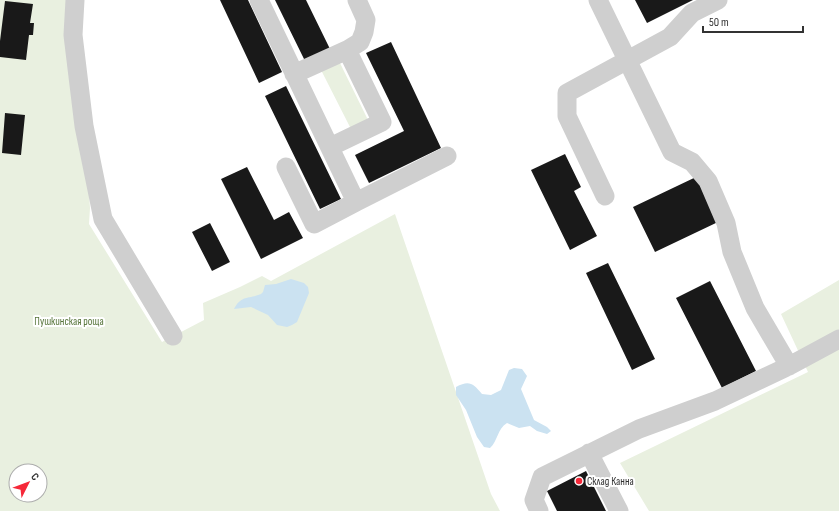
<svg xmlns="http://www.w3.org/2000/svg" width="839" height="511" viewBox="0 0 839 511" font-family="'Sofia Sans Condensed',sans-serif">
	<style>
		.green { fill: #e9f0e0; fill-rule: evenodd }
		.water { fill: #cbe2f1 }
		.building { fill: #191919 }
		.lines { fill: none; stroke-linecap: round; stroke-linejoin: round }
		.minor { stroke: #cfcfcf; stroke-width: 19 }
		.poi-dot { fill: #f62839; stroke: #fff; stroke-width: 1.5 }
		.labels { text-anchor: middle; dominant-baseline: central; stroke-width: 4; stroke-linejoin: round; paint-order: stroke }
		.park-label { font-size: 11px; fill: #56743a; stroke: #fff }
		.poi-label { font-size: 11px; fill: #323232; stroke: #fff; text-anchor: start }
	</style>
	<rect width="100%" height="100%" fill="#fff"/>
	<path class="green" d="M0,0H75L90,208L89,224L162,342L204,320L203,303L240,287L262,276L271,281L395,214L491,494L500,511H0ZM16,471H40V495H16Z
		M339,61L368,120L351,129L321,70Z
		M839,280V511H649L620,463L808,372L781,314Z"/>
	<path class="water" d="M291,279L304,283L308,287L309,293L297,322L292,325L287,327L277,325L268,315L251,307L234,309C241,295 249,299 261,294L263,292L265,285L276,284Z
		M514,368L522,369L527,376L521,389L534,420L547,427L551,431L547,434L537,431L530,426L519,428L507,423C497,429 498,441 490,448L484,447L477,437L466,410L456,395V387C469,380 473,383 482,394L491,395L501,390L509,370Z"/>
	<path class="building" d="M220,0H248L282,72L259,83Z
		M275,0H306L330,49L305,61Z
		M635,0H693L647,23Z
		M5,1L33,4L30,23H34L33,35H29L26,60L0,57V41Z
		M391,42L441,148L369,183L355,155L404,131L366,53Z
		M286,86L341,199L320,209L265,96Z
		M5,113L25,115L21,155L2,153Z
		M565,154L581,187L574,191L597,236L570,250L531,170Z
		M247,167L274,220L289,212L303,238L261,259L221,179Z
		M696,177L718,222L655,252L633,207Z
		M210,223L230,262L212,271L192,232Z
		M608,263L655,359L632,370L586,273Z
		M710,281L756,371L722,388L676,298Z
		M586,471L606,511H557L547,491Z"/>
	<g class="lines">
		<path class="minor" d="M75,0L73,35L84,126L103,219L173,336
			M259,0L356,202L314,224L286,167
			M598,0L672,152L692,162L708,181L726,223L732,252L755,308L789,366
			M294,74L347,50L360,42L364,32L366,20L357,0
			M330,147L382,122L347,50
			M605,196L567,116V93L670,37L692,13L718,0
			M356,202L447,156
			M589,453L619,511
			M539,511L534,500L542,477L639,429L715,401L789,366L839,339"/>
	</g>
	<circle class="poi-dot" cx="579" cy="481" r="4"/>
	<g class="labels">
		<g class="park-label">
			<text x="69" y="321">Пушкинская роща</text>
		</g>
		<g class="poi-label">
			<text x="587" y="481">Склад Канна</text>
		</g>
	</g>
	<g transform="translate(28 483) rotate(48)"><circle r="19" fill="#ffffff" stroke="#adadad"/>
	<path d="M0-3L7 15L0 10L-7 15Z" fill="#f62839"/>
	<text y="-6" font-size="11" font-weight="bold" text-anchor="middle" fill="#323232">С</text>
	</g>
	<path d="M703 26v6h100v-6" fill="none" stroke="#323232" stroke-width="2"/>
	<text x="709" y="26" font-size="12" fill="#323232" stroke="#ffffff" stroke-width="3" paint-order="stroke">50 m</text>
</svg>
